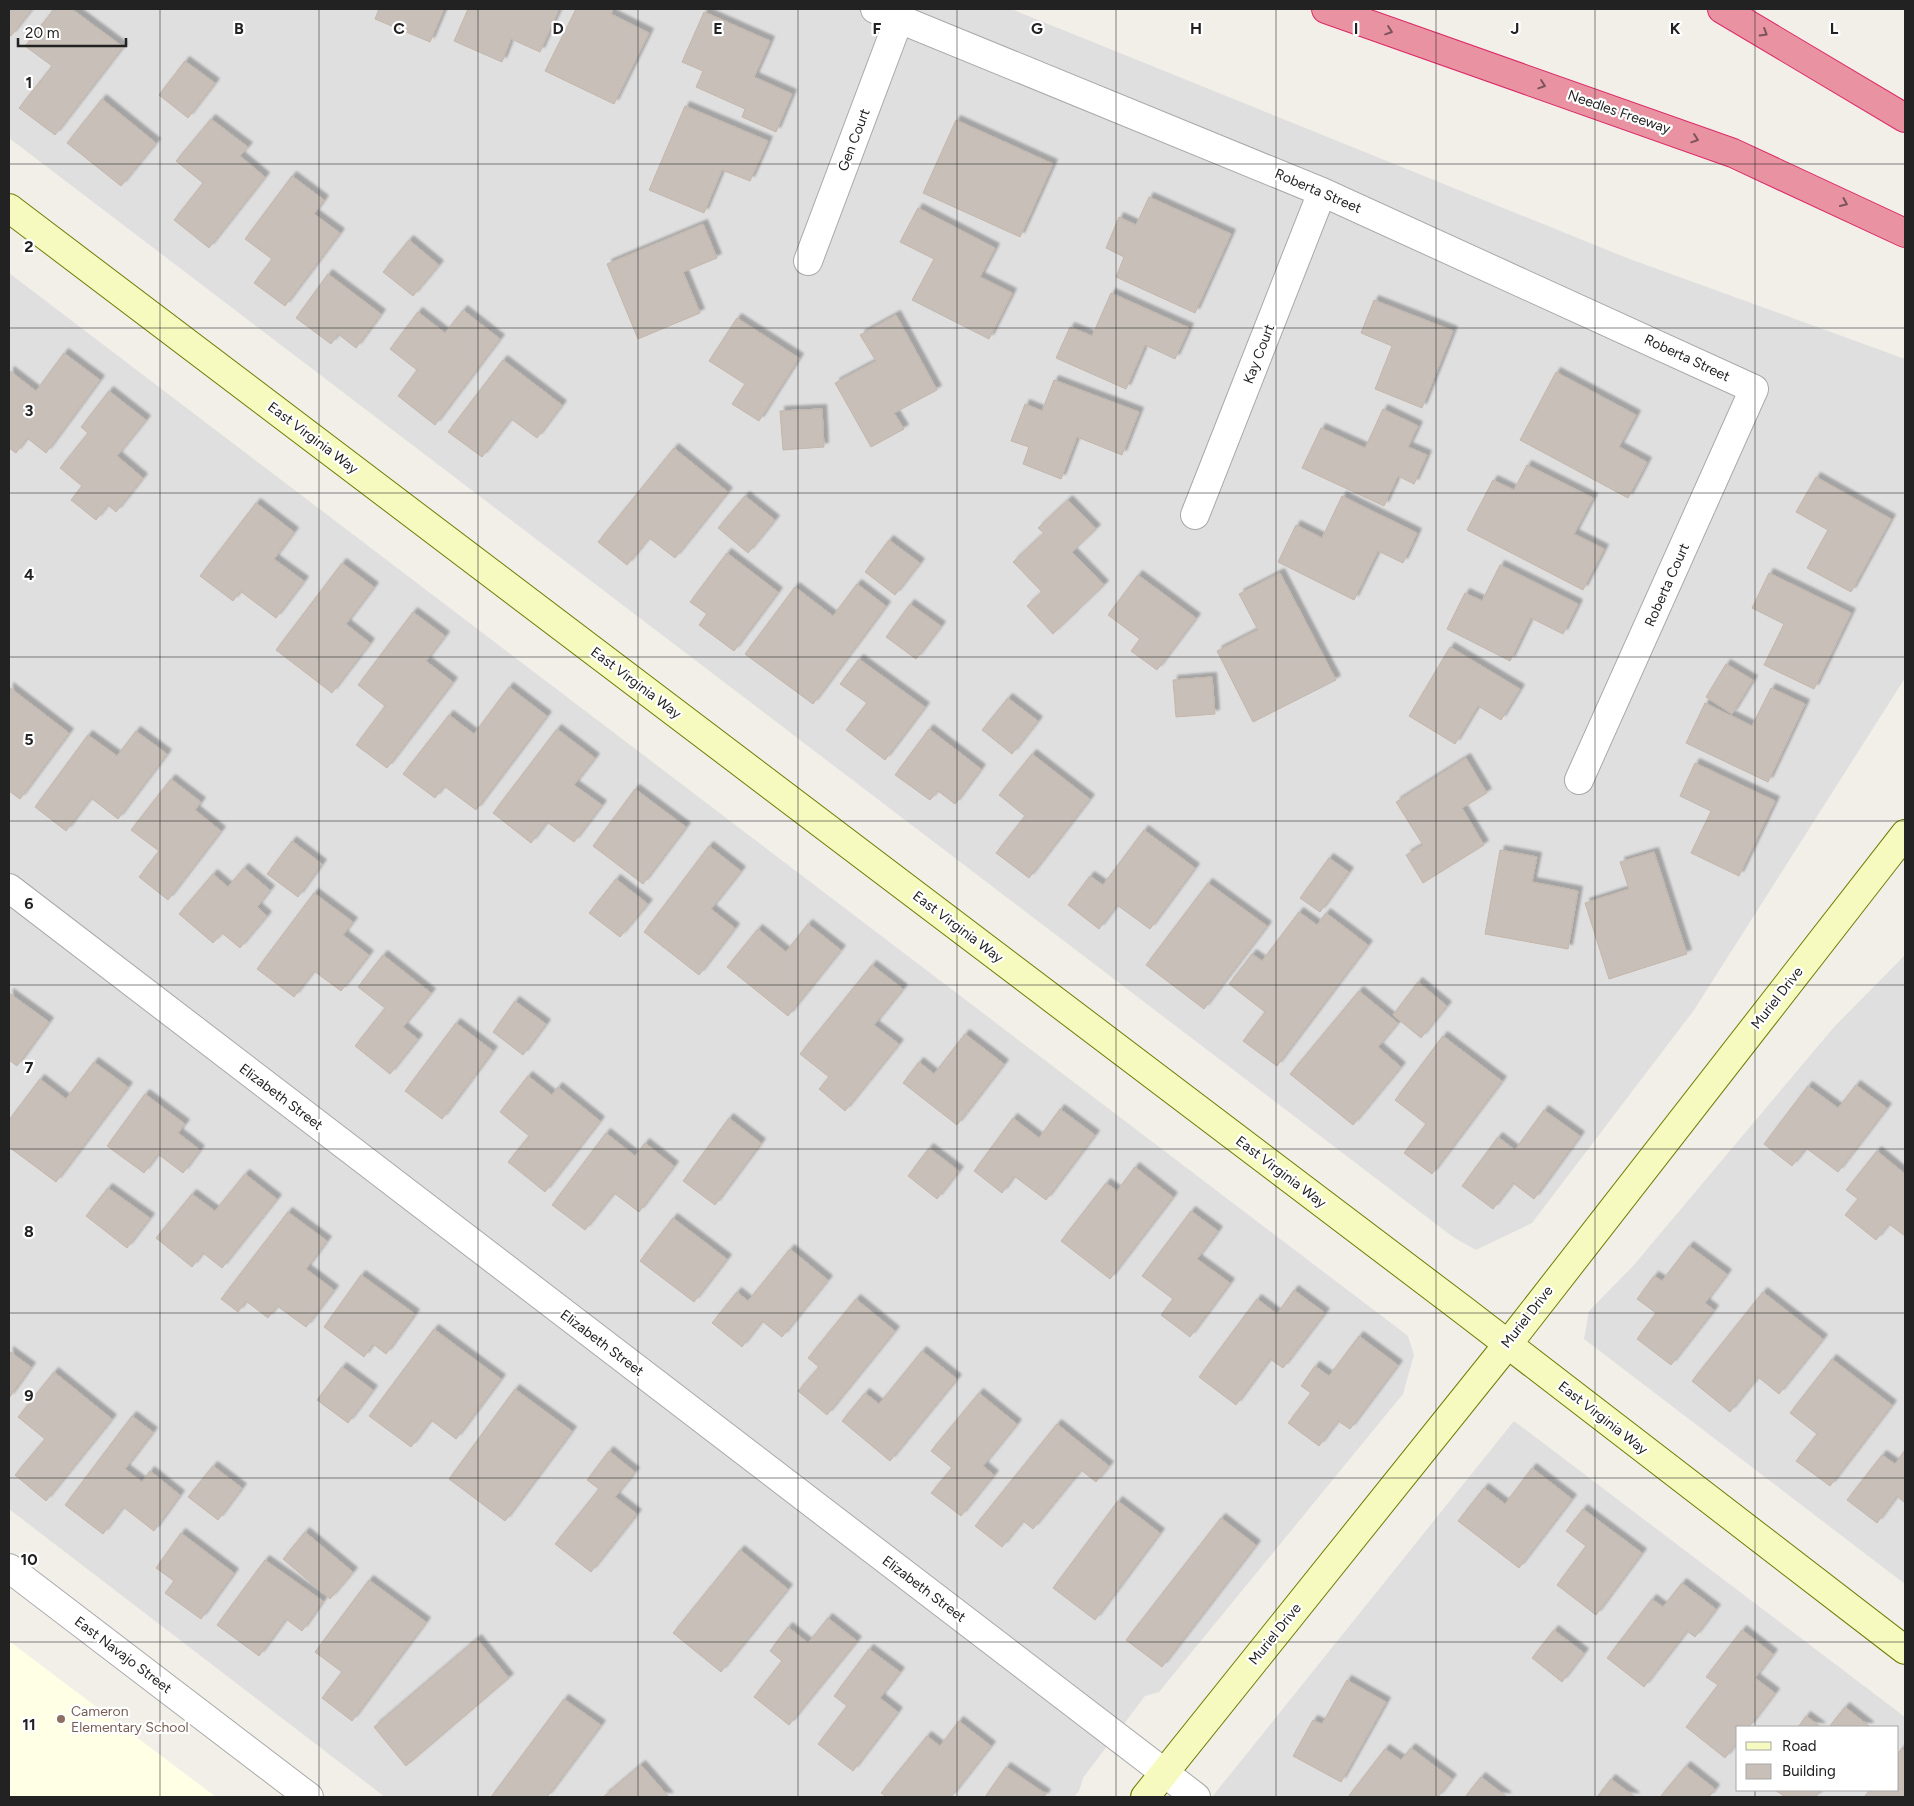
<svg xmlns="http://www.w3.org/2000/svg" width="1914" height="1806" viewBox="0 0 1914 1806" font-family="Figtree,sans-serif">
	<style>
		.residential { fill: #e0dfdf; fill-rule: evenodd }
		.education { fill: #ffffe5 }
		.building { fill: #c7bfb8; stroke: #c4b6ab; filter: url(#shadow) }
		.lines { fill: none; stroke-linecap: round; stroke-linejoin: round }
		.street-casing { stroke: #a9a9a9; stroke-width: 30 }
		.secondary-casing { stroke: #707d05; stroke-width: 30 }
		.highway-casing { stroke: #dc2a67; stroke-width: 30 }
		.street { stroke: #fff; stroke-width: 28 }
		.secondary { stroke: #f7fabf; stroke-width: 28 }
		.highway { stroke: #e892a2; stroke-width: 28 }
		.oneway { stroke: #7b545c }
		.grid { fill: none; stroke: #222; stroke-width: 1; stroke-opacity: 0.55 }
		.education-dot { fill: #8d6e63; stroke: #fff; stroke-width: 2 }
		.labels { text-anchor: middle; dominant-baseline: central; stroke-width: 4.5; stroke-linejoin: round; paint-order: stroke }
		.street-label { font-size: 14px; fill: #222; stroke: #fff }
		.education-label { font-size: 14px; fill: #785e54; stroke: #fff; text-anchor: start }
		.grid-label { font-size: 16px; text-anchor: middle; font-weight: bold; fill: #222; stroke: #fff; stroke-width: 4.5; stroke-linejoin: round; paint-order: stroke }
	</style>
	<defs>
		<filter id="shadow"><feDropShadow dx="4.5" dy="-4.5" stdDeviation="1" flood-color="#0004"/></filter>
	</defs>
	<rect width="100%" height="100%" fill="#f2efe9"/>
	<path class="residential" d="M9,9H1011L1627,258L1905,359V678L1694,1010L1532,1223L1476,1250L1453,1237L9,138Z
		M9,273L1408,1336L1414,1355L1403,1394L1159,1692L1145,1696L1083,1778L1079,1791L1074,1797H385L9,1509Z
		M1905,955V1584L1584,1339L1589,1311L1633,1266L1834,1027Z
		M1514,1421L1905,1717V1797H1212ZM1738,1727H1898V1790H1738Z"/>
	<path class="education" d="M9,1641L216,1797H9Z"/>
	<path class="building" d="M9,9H32L11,36L9,34Z
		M54,9H72L123,47L55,135L19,108L52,66L25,46Z
		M379,9H444L430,42L375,19Z
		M468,9H559L540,52L511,39L502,62L454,41Z
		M576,9H613L611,14L649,33L614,104L545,71Z
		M704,12L770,41L754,77L792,94L776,132L742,117L745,109L696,87L703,71L682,62Z
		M185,61L215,83L188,118L159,95Z
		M102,99L156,143L121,186L67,143Z
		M685,106L768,141L750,181L722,170L704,213L649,190Z
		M211,119L248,147L240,156L265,177L209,248L174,220L203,183L176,161Z
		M956,120L1053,164L1020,237L923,193Z
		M292,176L324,200L314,214L340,233L285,306L254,283L272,259L245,239Z
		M1149,197L1231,234L1195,313L1116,277L1124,257L1106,248L1119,217L1136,225Z
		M918,208L995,248L980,277L1012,293L989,339L912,300L934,259L900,242Z
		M703,224L717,258L683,272L700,313L638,339L607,264Z
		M409,240L439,265L413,296L383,272Z
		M328,274L381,314L356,348L338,334L331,344L296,318Z
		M1111,293L1189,328L1175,359L1145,345L1126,389L1056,358L1070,327L1092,336Z
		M1374,300L1453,331L1422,408L1375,389L1392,346L1361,333Z
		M463,310L500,339L435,425L398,396L417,370L390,349L418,312L445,333Z
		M896,315L937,390L894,413L904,429L871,447L835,383L876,361L860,335Z
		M737,318L799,358L759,421L732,404L745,384L709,361Z
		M64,353L100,380L46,453L27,438L16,453L9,448V373L10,371L36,391Z
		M503,360L562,405L537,438L511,419L482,457L448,432Z
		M1556,372L1636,415L1619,447L1647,462L1628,498L1520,440Z
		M1054,380L1139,412L1122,455L1077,437L1061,479L1023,464L1029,447L1011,441L1025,404L1042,411Z
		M109,391L146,420L117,456L143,478L116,512L108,505L96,520L71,500L82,486L60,468L88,433L81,427Z
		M822,409L824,447L783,450L780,411Z
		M1383,409L1418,426L1408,447L1427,455L1414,484L1398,476L1384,506L1302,468L1321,428L1365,448Z
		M674,448L728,492L675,558L649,538L627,565L598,542Z
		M1527,465L1593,498L1574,534L1604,549L1583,590L1467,530L1493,480L1514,490Z
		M1816,477L1891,519L1851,592L1807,568L1828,530L1796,512Z
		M745,496L775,520L748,553L718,528Z
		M1342,496L1417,533L1403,563L1378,551L1354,600L1278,562L1296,525L1322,538Z
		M1068,500L1096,529L1072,552L1104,585L1053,634L1027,606L1042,592L1013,562L1044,533L1038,528Z
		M256,503L294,532L274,559L304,581L276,618L240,591L233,601L200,576Z
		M889,540L920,563L895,595L865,572Z
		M727,553L778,592L734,651L699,625L707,614L690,602Z
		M342,563L374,587L346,624L370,643L332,693L276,650Z
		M1500,565L1578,604L1563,634L1531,618L1510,661L1447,629L1465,593L1482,601Z
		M1280,573L1336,680L1253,722L1217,651L1258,630L1239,594Z
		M1769,573L1851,613L1814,689L1764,665L1784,624L1752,608Z
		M1138,575L1196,618L1157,670L1131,651L1140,639L1108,615Z
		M857,584L886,606L813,704L745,654L795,587L833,616Z
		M910,604L941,626L916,659L886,637Z
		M413,612L445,636L426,661L453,682L387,768L356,745L385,706L358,685Z
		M1450,647L1520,689L1501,720L1478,706L1455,744L1409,716Z
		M859,659L925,707L885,760L846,730L867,703L840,684Z
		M1726,664L1753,680L1732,714L1706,697Z
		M1212,677L1215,714L1176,717L1173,680Z
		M9,687L69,733L20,799L9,791Z
		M509,687L547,716L476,810L444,786L435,798L403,774L449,715L474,734Z
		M1771,688L1805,704L1768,782L1686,743L1705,703L1752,726Z
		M1008,698L1038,721L1012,754L982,730Z
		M557,729L595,758L574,785L602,805L574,842L547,822L531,843L493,813Z
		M929,729L981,769L955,804L938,791L930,800L895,775Z
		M136,731L167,754L118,819L91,798L66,831L35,807L88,735L117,756Z
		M1032,754L1090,799L1029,878L996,853L1025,816L999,795Z
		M1466,758L1487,793L1462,808L1484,845L1423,883L1406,855L1423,845L1396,802Z
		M1695,763L1775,801L1739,876L1691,853L1711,811L1680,796Z
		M171,779L201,802L195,810L221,831L168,900L139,877L159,851L131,830Z
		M635,789L686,827L643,884L593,846Z
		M1144,830L1195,868L1150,929L1117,905L1099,929L1068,905L1090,876L1103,885Z
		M292,841L322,864L298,897L267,874Z
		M709,846L741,871L711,909L735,928L699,975L644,932Z
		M1500,850L1537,857L1532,882L1578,891L1568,949L1485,934Z
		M1654,852L1687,954L1609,979L1585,903L1629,889L1620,862Z
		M1329,858L1349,872L1320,912L1300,898Z
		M244,868L270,890L257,907L267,916L240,948L222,933L213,943L179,914L213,874L228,887Z
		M616,879L648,904L620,937L589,913Z
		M1208,883L1267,926L1204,1009L1146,965Z
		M314,893L353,922L343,935L369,955L341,991L314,971L294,997L257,969Z
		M1299,912L1317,925L1326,913L1368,945L1277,1066L1243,1041L1265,1012L1229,984L1252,954L1262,961Z
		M808,924L841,950L788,1016L727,967L758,929L786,952Z
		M383,955L431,993L403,1027L418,1039L390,1074L355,1046L385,1008L358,987Z
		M872,965L903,989L874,1025L899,1044L845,1111L819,1089L829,1077L800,1054Z
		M1418,982L1447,1006L1421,1038L1393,1015Z
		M1359,991L1398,1023L1378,1047L1401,1067L1353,1125L1290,1074Z
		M9,993L49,1022L17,1066L9,1060Z
		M515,1001L546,1024L523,1055L493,1032Z
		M456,1023L493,1051L442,1119L405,1091Z
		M965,1034L1004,1064L957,1125L903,1083L919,1062L934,1074Z
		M1443,1036L1502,1081L1432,1174L1404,1153L1426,1124L1395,1100Z
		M94,1062L128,1087L56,1182L9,1147V1120L40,1079L66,1099Z
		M528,1076L552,1095L558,1087L600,1121L545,1192L508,1162L529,1136L500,1112Z
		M1856,1085L1887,1108L1838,1172L1806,1148L1792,1166L1764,1144L1808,1086L1838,1108Z
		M145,1094L185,1124L178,1133L200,1150L183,1173L158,1154L144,1173L107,1146Z
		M1060,1109L1095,1135L1046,1200L1014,1176L1002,1193L974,1171L1013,1118L1039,1138Z
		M1544,1110L1580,1136L1534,1199L1513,1183L1493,1209L1462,1186L1498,1137L1515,1150Z
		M729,1118L761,1143L715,1205L683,1181Z
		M606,1133L635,1156L645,1143L674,1166L639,1212L614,1193L585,1230L552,1205Z
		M929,1148L959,1171L937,1199L908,1176Z
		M1877,1151L1905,1174V1236L1889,1224L1876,1240L1845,1215L1858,1199L1846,1190Z
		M1135,1167L1173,1197L1110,1279L1061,1241L1106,1183L1117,1191Z
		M245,1174L277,1199L222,1268L203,1253L192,1267L156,1238L192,1194L215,1211Z
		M108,1188L150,1218L127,1248L86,1216Z
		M1191,1211L1218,1231L1197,1259L1230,1283L1190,1337L1161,1315L1173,1299L1142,1276Z
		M288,1212L327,1241L306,1269L334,1290L306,1327L277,1306L268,1318L246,1301L238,1312L221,1299Z
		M673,1218L727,1259L694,1302L640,1261Z
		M1689,1246L1727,1274L1705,1303L1714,1310L1671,1365L1637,1339L1656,1313L1637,1299L1654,1276L1662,1281Z
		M790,1249L828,1280L782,1337L762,1321L742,1347L712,1323L737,1292L748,1301Z
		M361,1275L415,1314L386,1354L373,1344L364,1357L324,1327Z
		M1294,1290L1325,1313L1283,1368L1270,1359L1236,1405L1199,1377L1257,1299L1277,1314Z
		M1763,1292L1823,1339L1779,1394L1758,1377L1730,1412L1692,1381Z
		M856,1299L895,1331L827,1415L798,1391L819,1367L808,1358Z
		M434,1329L501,1379L456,1439L431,1420L411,1447L369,1416Z
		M1359,1336L1398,1365L1350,1429L1338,1421L1319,1446L1288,1423L1311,1393L1301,1386L1315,1366L1329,1376Z
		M9,1351L31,1367L9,1398Z
		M922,1351L957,1379L890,1461L842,1421L865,1393L879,1404Z
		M1832,1359L1892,1405L1830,1486L1796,1461L1817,1434L1790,1413Z
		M342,1367L373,1390L348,1423L317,1400Z
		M54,1372L112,1419L46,1501L15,1475L45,1439L18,1417Z
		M515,1389L572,1431L505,1521L449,1479Z
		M979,1393L1017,1424L983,1466L994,1475L961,1516L931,1493L952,1468L931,1451Z
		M132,1416L153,1432L125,1469L142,1482L150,1471L180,1495L154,1531L123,1507L103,1534L65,1505Z
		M1057,1424L1109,1466L1096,1482L1081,1470L1033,1529L1023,1521L1002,1547L975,1526Z
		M1905,1450V1503L1897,1496L1877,1523L1847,1500L1882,1455L1895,1464Z
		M609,1451L635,1472L615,1497L637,1514L591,1572L555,1544L599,1489L587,1480Z
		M213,1466L242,1488L218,1520L188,1497Z
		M1532,1468L1572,1499L1519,1568L1458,1521L1484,1488L1505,1504Z
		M1118,1501L1160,1533L1095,1620L1053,1588Z
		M1583,1509L1642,1553L1596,1615L1557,1585L1586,1546L1566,1531Z
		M1221,1518L1256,1545L1162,1667L1126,1640Z
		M305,1532L353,1572L330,1599L283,1559Z
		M181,1533L234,1573L201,1619L165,1593L174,1581L156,1568Z
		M740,1550L788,1589L721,1672L673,1633Z
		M265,1560L323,1601L302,1631L286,1619L259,1656L217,1625Z
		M369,1580L426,1622L352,1721L322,1698L342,1672L315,1652Z
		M1682,1583L1716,1609L1695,1637L1687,1631L1644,1687L1607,1658L1652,1599L1663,1607Z
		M828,1618L857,1641L789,1725L754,1697L782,1661L770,1651L788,1627L808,1643Z
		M1554,1630L1584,1653L1562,1682L1532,1658Z
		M1742,1630L1773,1654L1755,1678L1775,1693L1749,1727H1738V1742L1725,1758L1686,1727L1718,1685L1706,1677Z
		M477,1639L509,1678L406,1766L374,1727Z
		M869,1649L900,1672L880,1698L898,1712L853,1771L818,1744L847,1706L834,1696Z
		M1347,1680L1386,1702L1341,1782L1293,1756L1313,1720L1322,1724Z
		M564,1699L601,1725L547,1797H491Z
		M1845,1707L1869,1726L1868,1727H1829Z
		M1806,1716L1821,1727H1798Z
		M959,1721L991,1746L951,1797H887L881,1793L927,1736L940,1746Z
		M1411,1748L1452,1779L1438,1797H1348L1385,1749L1401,1760Z
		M1902,1748L1905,1751V1797H1864L1870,1790H1898V1753Z
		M641,1765L669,1797H603Z
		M1686,1766L1715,1789L1709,1797H1660Z
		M1006,1767L1046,1794L1044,1797H985Z
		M1481,1777L1507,1797H1465Z
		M1611,1779L1635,1797H1597Z
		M1775,1790H1821L1816,1797H1785Z"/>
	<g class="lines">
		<defs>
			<path id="street" d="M875,9L1322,192L1754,389L1579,780
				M808,261L899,19
				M1195,515L1322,192
				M9,888L1196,1797
				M9,1568L309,1797"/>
			<path id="secondary" d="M9,208L1466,1312L1905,1650
				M1145,1797L1508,1344L1905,834"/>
			<path id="highway" d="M1326,9L1733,153L1905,233
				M1722,9L1905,118"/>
		</defs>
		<use href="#street" class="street-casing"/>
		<use href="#secondary" class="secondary-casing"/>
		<use href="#highway" class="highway-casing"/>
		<use href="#street" class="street"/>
		<use href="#secondary" class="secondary"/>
		<use href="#highway" class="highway"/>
	</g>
	<defs><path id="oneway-chevron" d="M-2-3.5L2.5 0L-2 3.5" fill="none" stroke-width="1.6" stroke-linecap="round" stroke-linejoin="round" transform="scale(1.25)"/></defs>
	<g class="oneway">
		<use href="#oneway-chevron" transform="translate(1389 31) rotate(19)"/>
		<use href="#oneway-chevron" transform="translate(1764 33) rotate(31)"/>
		<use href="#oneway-chevron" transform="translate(1542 85) rotate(19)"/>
		<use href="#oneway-chevron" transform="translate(1695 139) rotate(19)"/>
		<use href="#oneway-chevron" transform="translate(1844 203) rotate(24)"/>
	</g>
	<path class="grid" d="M160,9V1797M319,9V1797M478,9V1797M638,9V1797M798,9V1797M957,9V1797M1116,9V1797M1276,9V1797M1436,9V1797M1595,9V1797M1755,9V1727M9,164H1905M9,328H1905M9,493H1905M9,657H1905M9,821H1905M9,985H1905M9,1149H1905M9,1313H1905M9,1478H1905M9,1642H1905M1755,1790V1797"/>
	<circle class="education-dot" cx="61" cy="1719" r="5"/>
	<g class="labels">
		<g class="street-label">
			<text transform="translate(1619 112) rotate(19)">Needles Freeway</text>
			<text transform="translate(854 140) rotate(-69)">Gen Court</text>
			<text transform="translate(1318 191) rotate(23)">Roberta Street</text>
			<text transform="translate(1259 354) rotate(-69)">Kay Court</text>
			<text transform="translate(1687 358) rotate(25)">Roberta Street</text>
			<text transform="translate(313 438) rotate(37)">East Virginia Way</text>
			<text transform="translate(1667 585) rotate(-66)">Roberta Court</text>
			<text transform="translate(636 683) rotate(37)">East Virginia Way</text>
			<text transform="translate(958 927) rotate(37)">East Virginia Way</text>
			<text transform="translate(1777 998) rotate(-52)">Muriel Drive</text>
			<text transform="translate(281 1097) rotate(37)">Elizabeth Street</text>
			<text transform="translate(1281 1172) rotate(37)">East Virginia Way</text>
			<text transform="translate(1527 1317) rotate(-52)">Muriel Drive</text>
			<text transform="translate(602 1343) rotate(37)">Elizabeth Street</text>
			<text transform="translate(1603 1418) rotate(38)">East Virginia Way</text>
			<text transform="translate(924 1589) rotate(37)">Elizabeth Street</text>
			<text transform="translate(1275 1634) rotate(-51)">Muriel Drive</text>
			<text transform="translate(123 1655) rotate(37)">East Navajo Street</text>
		</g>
		<g class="education-label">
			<text x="71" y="1711">Cameron<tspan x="71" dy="16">Elementary School</tspan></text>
		</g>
	</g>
	<g class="grid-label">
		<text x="239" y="34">B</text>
		<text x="399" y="34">C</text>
		<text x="558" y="34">D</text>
		<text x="718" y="34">E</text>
		<text x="877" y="34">F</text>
		<text x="1037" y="34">G</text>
		<text x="1196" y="34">H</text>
		<text x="1356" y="34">I</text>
		<text x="1515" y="34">J</text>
		<text x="1675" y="34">K</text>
		<text x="1834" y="34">L</text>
		<text x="29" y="88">1</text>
		<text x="29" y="252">2</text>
		<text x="29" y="416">3</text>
		<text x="29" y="580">4</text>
		<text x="29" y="745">5</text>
		<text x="29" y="909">6</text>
		<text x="29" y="1073">7</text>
		<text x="29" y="1237">8</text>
		<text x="29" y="1401">9</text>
		<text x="29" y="1565">10</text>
		<text x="29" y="1730">11</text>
	</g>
	<rect width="1914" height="1806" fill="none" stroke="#222222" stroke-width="20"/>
	<rect x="1736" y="1726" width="162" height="65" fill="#ffffff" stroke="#a7a7a7"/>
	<rect x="1746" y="1742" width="25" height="8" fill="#f7fabf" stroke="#a7a7a7"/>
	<text x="1782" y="1751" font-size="15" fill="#222222">Road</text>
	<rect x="1746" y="1764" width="25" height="15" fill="#c7bfb8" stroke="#a7a7a7"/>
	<text x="1782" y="1776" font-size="15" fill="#222222">Building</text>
	<path d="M18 38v8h108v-8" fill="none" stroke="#222222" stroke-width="2.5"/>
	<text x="25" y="38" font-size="15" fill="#222222" stroke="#ffffff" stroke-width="4" paint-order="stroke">20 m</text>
</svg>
